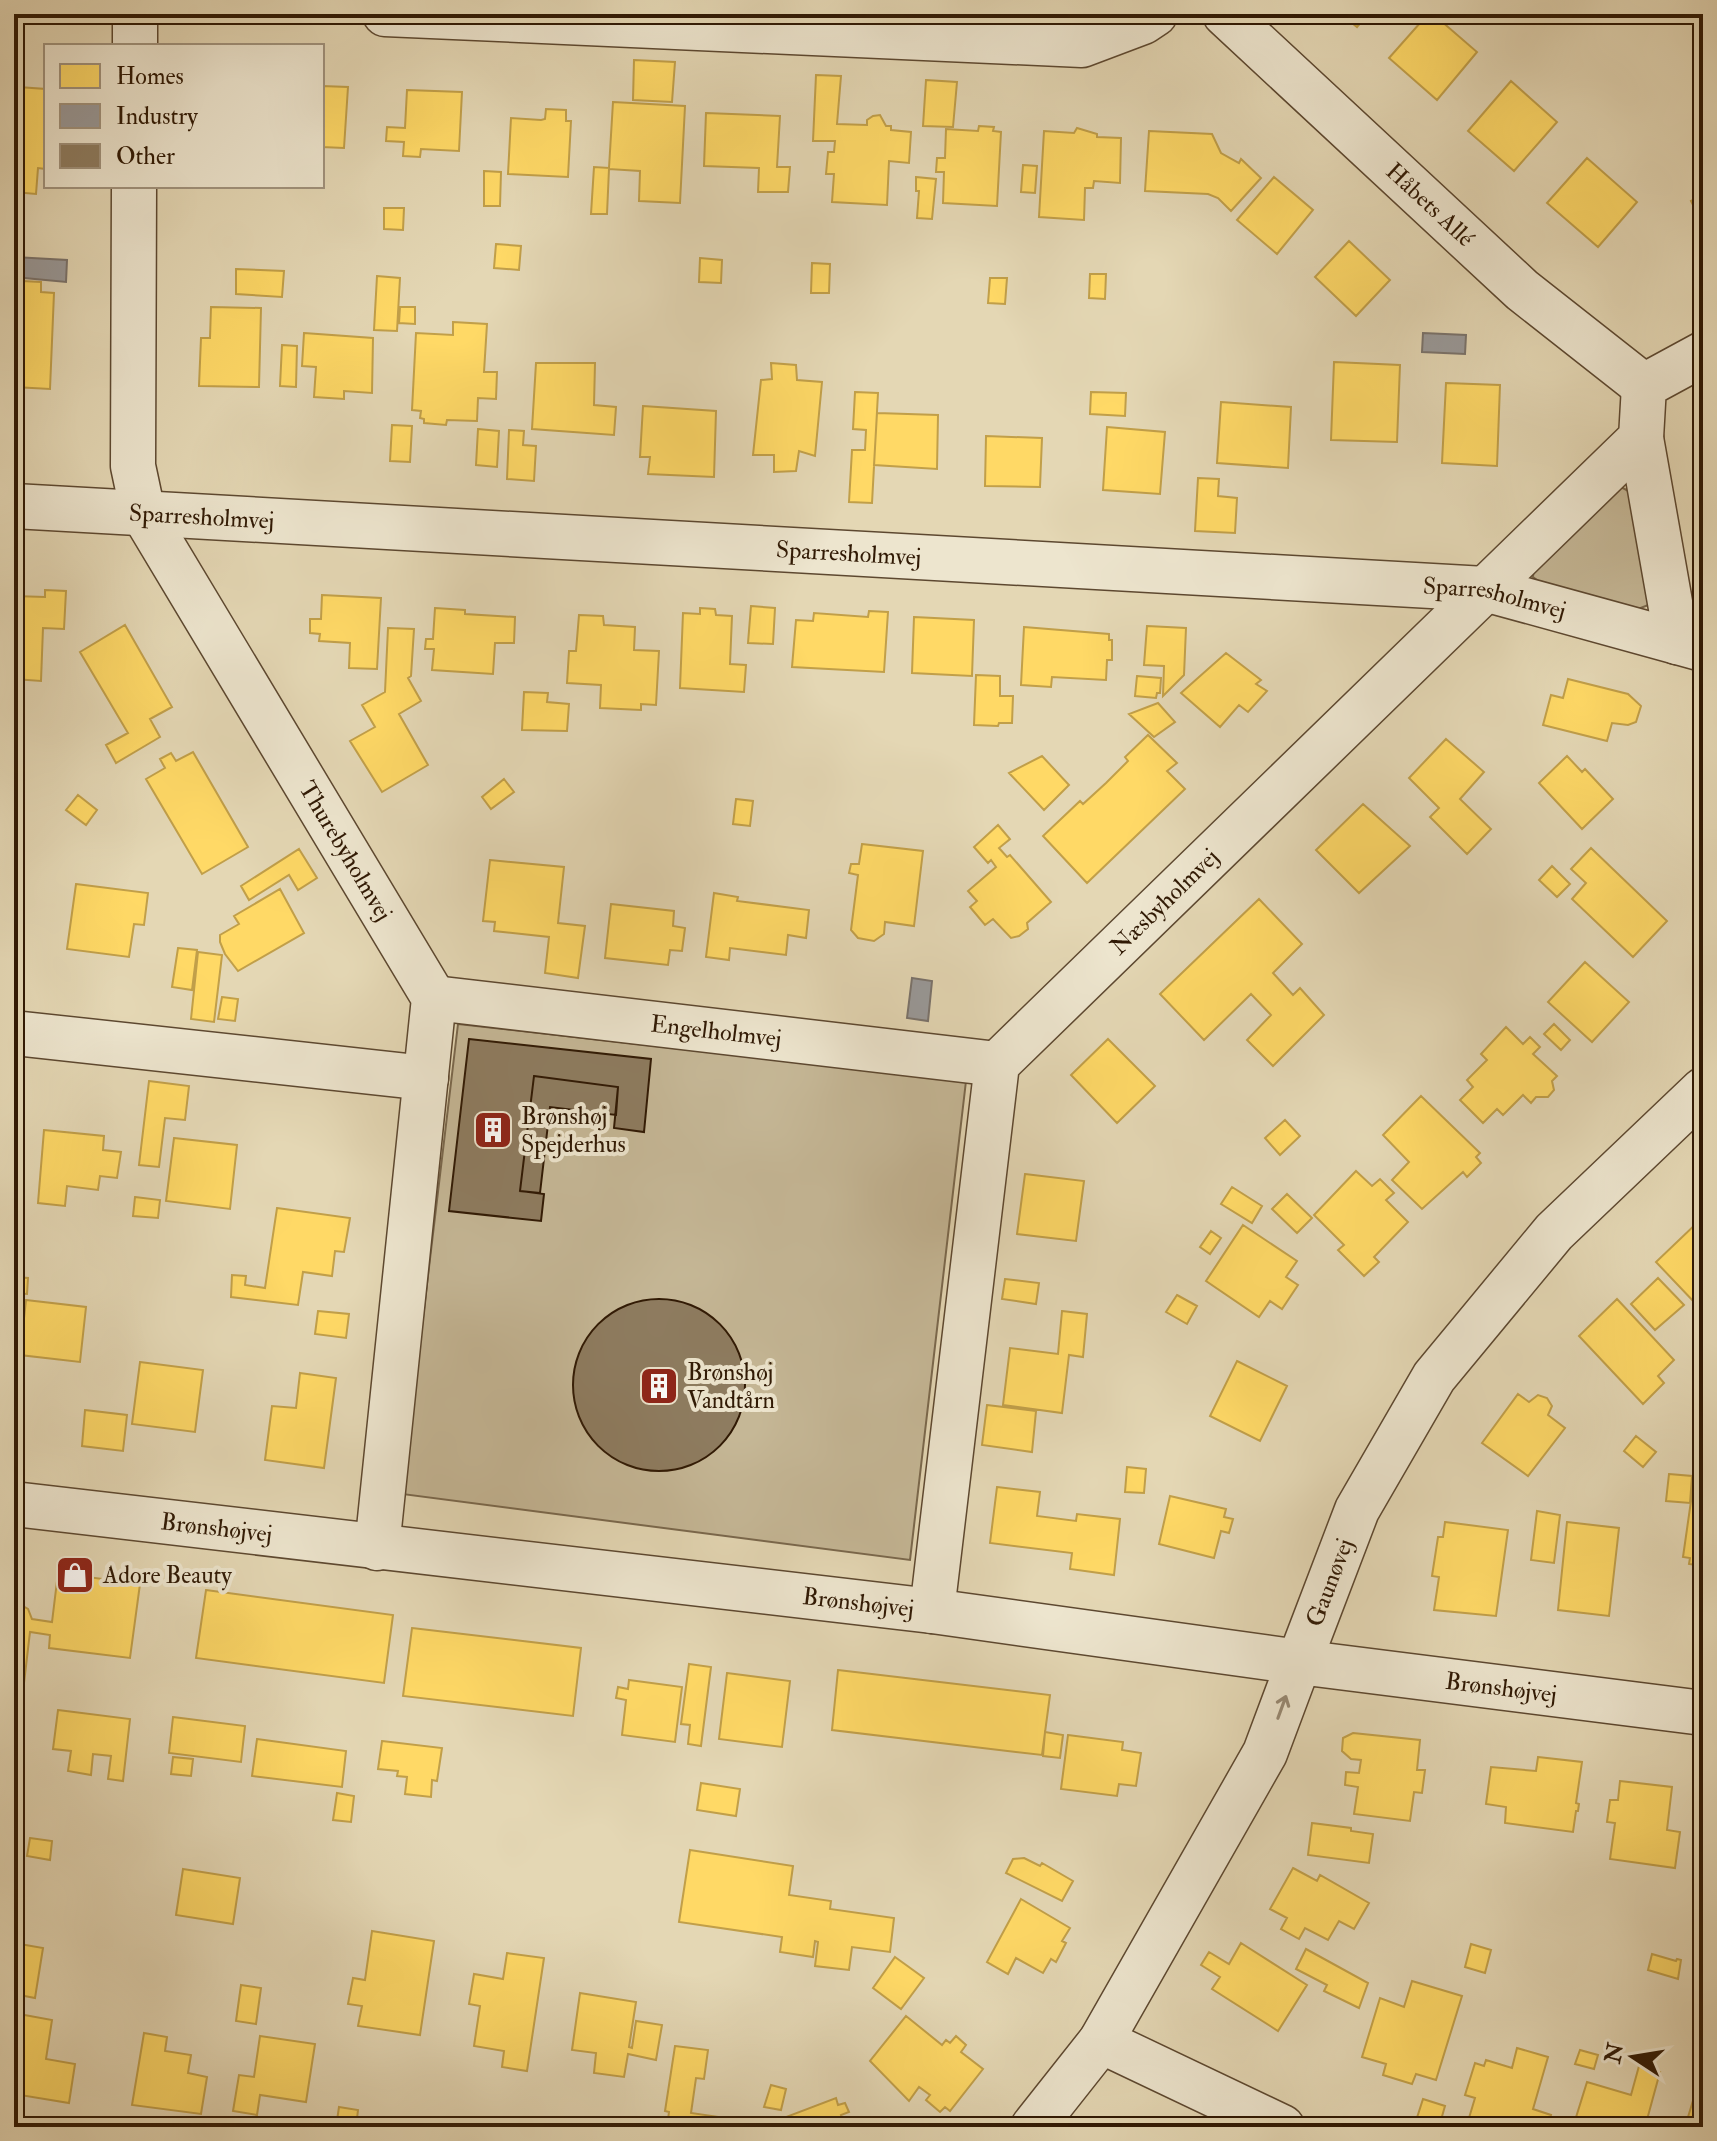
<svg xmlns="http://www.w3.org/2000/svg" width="1717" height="2141" viewBox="0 0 1717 2141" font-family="'IM FELL Double Pica',serif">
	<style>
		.green { fill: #c5b796; stroke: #7a684d; stroke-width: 2 }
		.homes { fill: #ffd966; stroke: #c19f49; stroke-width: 2 }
		.industry { fill: #999; stroke: #7a736c; stroke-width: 2 }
		.building { fill: #8e7c60; stroke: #301904; stroke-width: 2 }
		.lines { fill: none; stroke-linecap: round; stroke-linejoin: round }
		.minor-casing { stroke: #5d4830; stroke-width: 47 }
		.tertiary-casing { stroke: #5d4830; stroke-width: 47 }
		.minor { stroke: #ede5ce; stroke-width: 44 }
		.tertiary { stroke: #ede5ce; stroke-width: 44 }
		.oneway { stroke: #988973 }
		.labels { text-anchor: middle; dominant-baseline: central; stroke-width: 8; stroke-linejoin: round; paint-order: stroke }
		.street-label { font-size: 24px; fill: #301904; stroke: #ede5ce }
		.poi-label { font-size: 24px; fill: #301904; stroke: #ede5ce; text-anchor: start }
	</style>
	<rect width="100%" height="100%" fill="#e4d7b4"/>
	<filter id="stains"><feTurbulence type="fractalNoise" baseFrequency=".0025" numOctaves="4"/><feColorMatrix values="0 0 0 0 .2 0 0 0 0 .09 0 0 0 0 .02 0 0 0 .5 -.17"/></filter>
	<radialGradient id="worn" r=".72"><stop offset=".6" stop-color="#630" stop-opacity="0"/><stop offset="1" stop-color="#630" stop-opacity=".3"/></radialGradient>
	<path class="green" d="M1621,487L1632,493L1651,604L1638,609L1546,587L1533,577L1534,565Z
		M458,1024L966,1081L910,1560L402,1494Z"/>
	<path class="homes" d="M1341,14H1368L1357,27Z
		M1428,14H1433L1477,52L1437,100L1389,58Z
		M634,60L675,62L672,102L633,100Z
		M816,75L841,76L837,124L867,125V120L873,116L880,115L886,126H891V130L911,132L909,163L889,161L887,205L832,202L834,174H826L828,152H834L835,141H813Z
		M926,80L957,82L953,127L923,126Z
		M1511,81L1557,122L1514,171L1468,131Z
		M322,86L348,87L344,148L322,147Z
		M18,87L46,89V169L38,168L36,194L14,192V116H16Z
		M407,90L462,92L459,151L421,149L420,157L403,156L404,142L386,141L387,127L405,128Z
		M613,102L685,106L680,203L639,201L640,171L609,169L607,214H591L594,167L609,168Z
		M546,109L566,110V121H571L568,177L508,174L511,118L541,120L545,119Z
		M706,113L780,116L777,167H790L788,192H758L759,168L704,166Z
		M979,126L994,127L993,131L1001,132L997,206L943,203L944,172H936L937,158H945L946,129L978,131Z
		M1077,128L1097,134V137L1121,138L1120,183L1094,181L1093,188H1085L1084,220L1039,217L1044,131L1074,133Z
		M1149,131L1212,134L1221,153L1239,163L1241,159L1261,178L1231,211L1218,198L1208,194L1145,191Z
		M1587,158L1637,202L1598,247L1547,203Z
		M1023,165L1037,166L1035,193L1021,192Z
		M484,171L501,172L500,206H484Z
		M916,177L936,179L932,219L917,218L919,191H916Z
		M1274,177L1313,210L1277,254L1237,220Z
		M1703,195V225L1691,201Z
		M384,208H404L403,230L384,229Z
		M1349,241L1390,280L1356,316L1315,277Z
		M496,244L521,246L519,270L494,268Z
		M700,258L722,260L721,283L699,282Z
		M812,263L830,264L829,293H811Z
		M236,269L284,271L282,297L236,294Z
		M1090,274H1106L1105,299L1089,298Z
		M377,276L400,278L397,331L374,330Z
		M990,278H1007L1005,304L988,303Z
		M22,281L41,282V292L54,293L50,389L14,387V299H21Z
		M211,307L261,308L259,387L199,386L201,338H210Z
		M400,307H415V324L399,323Z
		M453,322L487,324L484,372H497L496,399L478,398L477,421L447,420L446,425L424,423V419L420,418L421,411L412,410L416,333L453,335Z
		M304,333L373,338L372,393L344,391V399L314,397L316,367L302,366Z
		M282,345L297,346L296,387L280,386Z
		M1334,362L1400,365L1397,442L1331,440Z
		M536,363H595L594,405L616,407L614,435L532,429Z
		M771,363L796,365L797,380L822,382L815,456L799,451L796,471L774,472V455H753L761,380L772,379Z
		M1446,383L1500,385L1497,466L1442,463Z
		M855,392L878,393L872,503L849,502L852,450H865L866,430L853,429Z
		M1091,392L1126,393L1125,416L1090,414Z
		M1221,402L1291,407L1288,468L1217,463Z
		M643,406L716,411L714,477L648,474L650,457H640Z
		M877,413L938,415L937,469L874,465Z
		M392,425L412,426L410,462L390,461Z
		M1107,427L1165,432L1160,494L1103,490Z
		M478,429L499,431L497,467L476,465Z
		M509,430L524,431L523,445L536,446L534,481L507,479Z
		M986,436L1042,438L1040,487L985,486Z
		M1198,478L1219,479L1218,496L1237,498L1235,533L1195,531Z
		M45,590L66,591L64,629L43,628L41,681L14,679V596L45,597Z
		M322,595L381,598L377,669L349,668L350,643L319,641L320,634L310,633V619H321Z
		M751,606L775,608L773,644L748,643Z
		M435,608L465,610V614L515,617L514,643H495L493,674L432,670L434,649H425L426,639H433Z
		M700,608L715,609L716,615L732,616L730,664L746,665L744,692L680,688L683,613L700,614Z
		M869,611L888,612L884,672L792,667L796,620L813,621L814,613L868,617Z
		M579,615L603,616L604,625L635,627L634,650L659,651L656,705L641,704V710L600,708L601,685L567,683L569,651H576Z
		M914,617L974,620L972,676L912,673Z
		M125,625L172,707L150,719L160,737L116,763L106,745L128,733L80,652Z
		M1147,626L1186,628L1184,675L1163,696L1164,666L1144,665Z
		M1024,627L1109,634V640H1112V660H1107L1106,680L1052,677L1051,687L1021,685Z
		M388,628L414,629L411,676L408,678L421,701L399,714L428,765L382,792L350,741L375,727L362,705L385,692Z
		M1226,653L1261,680L1256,684L1267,691L1248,712L1239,705L1220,727L1181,693Z
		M976,675L1000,676V696H1013L1012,723H999L998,726L974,725Z
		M1137,676L1161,678L1160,693H1157L1156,698L1135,696Z
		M1568,679L1628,694L1641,706L1636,722L1628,725L1612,723L1607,741L1543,725L1551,695L1563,698Z
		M524,692L548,693L547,702L569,704L567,731L522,730Z
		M1158,703L1175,722L1154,737L1129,714Z
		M1148,735L1177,763L1167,771L1185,789L1087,883L1043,836L1080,801L1083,804L1106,783L1128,761L1125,757Z
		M1446,739L1484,772L1460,799L1491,829L1467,854L1430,817L1439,808L1409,778Z
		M193,752L248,847L202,874L146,779L165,768L160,759L171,753L176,761Z
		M1042,756L1069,785L1044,810L1009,773Z
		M1567,756L1582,772L1585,769L1613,799L1582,829L1539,783Z
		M504,779L514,792L491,809L482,797Z
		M78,795L97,810L86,825L66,810Z
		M736,799L753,801L750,826L733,824Z
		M1363,804L1410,846L1359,893L1316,850Z
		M998,825L1010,839L999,848L1007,857L1010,855L1051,902L1027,923L1028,929L1019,936L1011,938L993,919L985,925L970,907L977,901L968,891L996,867L991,860L988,863L974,847Z
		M862,844L923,851L914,926L885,922L884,934L874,941L858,938L851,930L858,875L849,873L851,864H859Z
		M1591,848L1667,921L1633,957L1572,899L1586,883L1571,869Z
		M299,849L317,878L298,890L289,875L249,900L241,886Z
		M490,860L564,867L558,923L585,926L578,978L545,973L549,937L494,931L495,922L483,921Z
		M1552,866L1570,884L1557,897L1539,880Z
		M76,884L148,893L144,925L134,924L129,957L67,949Z
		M280,889L304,933L238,971L225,954L220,942V935L239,924L234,916Z
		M714,893L738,897L737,901L809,910L806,938L788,935L786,955L730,948L729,960L706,957Z
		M1259,899L1302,944L1273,973L1293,995L1300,988L1324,1015L1273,1066L1247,1040L1271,1015L1251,994L1204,1040L1160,994Z
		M611,904L674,911L673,926L685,928L682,951L670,950L668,965L605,958Z
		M178,948L197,950L192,990L172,987Z
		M198,952L222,955L214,1022L191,1019Z
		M1585,962L1629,1002L1592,1042L1548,1002Z
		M222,997L238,999L235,1021L218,1019Z
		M1554,1024L1570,1040L1561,1050L1544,1034Z
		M1506,1027L1523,1044L1530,1037L1540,1047L1533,1054L1557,1076L1552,1081L1554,1090L1548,1097H1536L1531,1103L1523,1095L1503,1115L1497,1109L1483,1123L1460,1100L1473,1087L1467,1080L1487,1060L1481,1054Z
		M1108,1039L1155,1086L1117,1123L1071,1075Z
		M149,1081L189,1086L185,1120L165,1118L159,1167L139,1165Z
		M1421,1096L1480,1153L1476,1157L1481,1163L1467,1177L1463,1172L1422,1209L1392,1180L1409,1162L1383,1135Z
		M1285,1120L1300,1136L1280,1155L1265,1138Z
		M44,1130L104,1136L103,1150L121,1152L117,1178L100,1176L98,1190L67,1186L65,1206L38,1203Z
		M174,1138L237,1145L230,1209L166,1201Z
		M1356,1171L1372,1186L1380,1179L1394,1193L1386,1200L1408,1222L1374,1257L1379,1262L1364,1276L1338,1250L1344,1245L1314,1215Z
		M1025,1174L1084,1181L1076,1241L1017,1234Z
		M1232,1187L1262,1206L1252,1223L1221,1204Z
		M1287,1194L1312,1218L1297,1233L1272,1209Z
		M135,1197L160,1200L158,1218L133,1216Z
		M277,1208L350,1218L344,1252L335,1251L332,1276L303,1272L298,1305L231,1297L232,1275L246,1276L245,1285L265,1288Z
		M1700,1220L1703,1222V1297L1696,1304L1656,1262Z
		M1243,1225L1297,1261L1286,1277L1298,1285L1282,1309L1270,1301L1259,1317L1206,1281Z
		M1211,1231L1221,1238L1210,1254L1200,1247Z
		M14,1277L28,1278L27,1294L14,1293Z
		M1658,1278L1684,1305L1655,1330L1631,1304Z
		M1005,1279L1039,1283L1036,1304L1002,1299Z
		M1177,1295L1197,1306L1187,1324L1166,1312Z
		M1617,1299L1674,1360L1658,1376L1664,1383L1643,1404L1579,1336Z
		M26,1300L86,1307L80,1362L20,1355Z
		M318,1311L349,1314L346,1338L315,1334Z
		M1062,1311L1087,1314L1083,1357L1069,1355L1062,1413L1003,1405L1010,1348L1058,1354Z
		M1237,1361L1287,1386L1260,1441L1210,1416Z
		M140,1362L203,1370L195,1432L132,1424Z
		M300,1373L336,1378L324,1468L265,1460L272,1406L296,1408Z
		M1518,1394L1529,1402L1538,1395L1547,1398L1552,1406L1548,1415L1565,1428L1528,1476L1482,1443Z
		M987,1405L1036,1411L1032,1452L982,1445Z
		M85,1410L127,1415L123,1451L82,1446Z
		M1636,1436L1656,1452L1643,1467L1624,1451Z
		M1127,1467L1146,1469L1144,1493L1125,1492Z
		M1669,1474L1692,1476L1690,1503L1666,1501Z
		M997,1487L1040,1492L1037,1516L1076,1521L1077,1514L1120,1519L1114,1575L1070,1569L1072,1553L990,1543Z
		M1693,1487L1703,1489V1566L1689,1564L1690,1558L1683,1557Z
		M1170,1496L1226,1509L1224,1517L1233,1519L1229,1533L1221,1531L1214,1558L1159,1544Z
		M1537,1511L1560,1515L1554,1563L1531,1560Z
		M1445,1522L1508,1530L1496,1616L1434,1610L1439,1577L1432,1576L1438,1537H1443Z
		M1567,1522L1619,1528L1609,1616L1558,1610Z
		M58,1573L140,1584L130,1658L49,1648L50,1635L30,1632L22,1700L16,1699L14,1719V1607L21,1605L28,1609L32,1619L52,1622Z
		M206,1590L393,1615L384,1683L196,1658Z
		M412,1628L581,1648L573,1716L403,1696Z
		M689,1664L711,1667L701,1746L688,1744L690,1725L681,1724Z
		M838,1670L1050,1695L1042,1755L832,1730Z
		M727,1673L790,1681L782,1747L719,1739Z
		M629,1680L682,1687L675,1742L622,1735L626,1700L616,1698L618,1687L628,1689Z
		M58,1710L130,1719L123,1781L108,1779L111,1756L93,1754L91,1775L68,1771L71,1751L53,1749Z
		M173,1717L245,1726L241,1762L169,1753Z
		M1045,1732L1063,1735L1060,1758L1043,1756Z
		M1353,1733L1420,1740L1417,1770H1425L1422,1793L1414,1792L1410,1821L1354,1814L1358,1787L1345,1785L1346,1772L1359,1773L1361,1760L1351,1759L1342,1751L1343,1738Z
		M1068,1735L1123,1742L1122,1750L1141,1753L1136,1786L1119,1784L1117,1796L1061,1789Z
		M257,1739L346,1751L342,1787L252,1776Z
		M382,1741L442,1748L437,1781L432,1780L431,1797L405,1794L407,1777L397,1776L398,1771L378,1769Z
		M173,1757L193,1759L191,1776L171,1774Z
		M1538,1757L1582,1762L1576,1803L1579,1804L1578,1811H1576L1573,1832L1505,1823L1506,1807L1486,1804L1491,1767L1536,1771Z
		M1620,1781L1672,1787L1667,1830L1680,1832L1675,1868L1610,1859L1615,1823L1607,1822L1610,1800H1618Z
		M701,1783L740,1789L736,1816L697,1810Z
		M337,1793L354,1796L351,1822L333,1820Z
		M1702,1796H1703V1832L1698,1831Z
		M1312,1823L1351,1828V1831L1373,1834L1369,1863L1308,1855Z
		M30,1838L52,1841L50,1860L27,1856Z
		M690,1850L793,1866L789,1895L831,1901L830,1909L894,1918L890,1952L852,1947L849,1970L815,1966L818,1942L815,1941L813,1957L780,1952L782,1937L679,1922Z
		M1024,1858L1040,1866L1042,1863L1073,1881L1062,1901L1006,1873L1013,1859Z
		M1293,1868L1317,1881L1320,1875L1369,1903L1354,1929L1339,1921L1328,1940L1305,1928L1299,1939L1281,1929L1287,1918L1270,1909Z
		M183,1869L240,1878L233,1924L176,1915Z
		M1021,1899L1070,1928L1062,1941L1066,1943L1056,1962L1051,1959L1043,1973L1016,1958L1008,1974L987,1962Z
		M372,1931L434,1941L420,2035L358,2026L362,2006L348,2004L353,1978L365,1980Z
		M14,1943L43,1948L35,1998L14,1994Z
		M1241,1943L1307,1985L1278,2031L1212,1989L1220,1977L1201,1965L1209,1952L1229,1964Z
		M1471,1944L1491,1950L1485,1973L1465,1967Z
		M1306,1949L1368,1983L1359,2008L1324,1991L1327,1985L1296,1969Z
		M507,1953L544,1958L527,2071L502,2067L504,2051L474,2046L480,2006L469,2004L474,1974L503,1979Z
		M1652,1954L1676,1961L1677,1959L1681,1960L1678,1979L1648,1970Z
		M895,1957L924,1978L901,2009L873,1988Z
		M1412,1981L1462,1996L1436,2080L1416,2074L1412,2084L1383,2075L1386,2064L1362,2057L1380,1998L1404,2007Z
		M241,1985L261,1988L256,2024L236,2021Z
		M580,1993L636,2002L629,2047L632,2048L636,2021L662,2025L656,2060L628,2054L624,2077L594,2073L596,2053L572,2050Z
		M19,2014L52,2020L46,2059L75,2064L69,2103L14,2094V2047Z
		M906,2016L942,2045L946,2040L950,2043L956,2036L966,2045L961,2052L983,2069L950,2111L945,2107L940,2112L926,2100L930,2095L919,2087L909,2101L870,2061Z
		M144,2033L167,2037L165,2051L191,2055L188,2073L207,2077L201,2114L132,2105Z
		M260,2036L315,2044L306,2102L260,2095L257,2115L233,2111L239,2075L254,2077Z
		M675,2046L708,2050L704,2079L696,2078L691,2113L719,2117L718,2127H667L669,2112L665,2111Z
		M1517,2048L1548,2057L1533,2109L1551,2115L1547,2127H1500L1469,2118L1475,2098L1465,2095L1475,2063L1484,2066L1486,2060L1512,2068Z
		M1580,2050L1598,2055L1594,2069L1575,2064Z
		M1639,2066L1660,2072L1645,2127H1573L1587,2082L1631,2095Z
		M1698,2084L1703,2086V2127H1685Z
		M771,2085L786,2089L781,2110L764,2107Z
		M836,2098L838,2105L845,2103L849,2112L841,2115L846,2127H789L786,2117Z
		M1423,2099L1445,2106L1439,2127H1414Z
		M339,2107L358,2110L356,2127H336Z"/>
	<path class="industry" d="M14,257L67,260L66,282L14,277Z
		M1423,333L1466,335L1465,354L1422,352Z
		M912,978L932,981L928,1021L907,1018Z"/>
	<path class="building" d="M469,1039L651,1059L644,1132L614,1128L618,1087L534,1076L520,1191L544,1194L541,1221L449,1211Z
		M534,1076L618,1087L616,1115L550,1107L540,1193L520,1191Z
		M573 1385a86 86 0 1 1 172 0a86 86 0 1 1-172 0Z"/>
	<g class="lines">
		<defs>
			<g id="minor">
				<path d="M385,14L1082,45L1143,22L1155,14"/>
				<path id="s1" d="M1225,14L1522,290L1644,386"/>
				<path d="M135,46V14"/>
				<path id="s2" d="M134,186L133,466L143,513L434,998L377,1548"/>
				<path d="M1641,438L1677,642"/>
				<path id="s3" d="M14,506L1485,589L1703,649"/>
				<path id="s4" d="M434,998L997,1064"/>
				<path d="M14,1033L426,1078"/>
				<path id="s5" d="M932,1611L997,1064L1641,438L1644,386L1703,354"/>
				<path d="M1101,2041L1282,2127"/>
				<path id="s6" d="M1033,2127L1101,2041L1265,1753L1299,1662L1703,1713"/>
			</g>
			<g id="tertiary">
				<path id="s7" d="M14,1504L932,1611L1299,1662L1357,1510L1434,1377L1554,1232L1703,1090"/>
			</g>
		</defs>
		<use href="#minor" class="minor-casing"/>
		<use href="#tertiary" class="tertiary-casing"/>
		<use href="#minor" class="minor"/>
		<use href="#tertiary" class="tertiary"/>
	</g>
	<defs><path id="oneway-shaft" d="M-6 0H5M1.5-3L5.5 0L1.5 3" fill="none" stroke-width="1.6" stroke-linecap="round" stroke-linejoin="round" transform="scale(2)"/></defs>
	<use class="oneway" href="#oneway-shaft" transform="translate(1282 1707) rotate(-70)"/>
	<defs>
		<symbol id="building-square" viewBox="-11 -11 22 22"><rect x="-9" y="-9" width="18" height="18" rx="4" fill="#8f2418" stroke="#ede5ce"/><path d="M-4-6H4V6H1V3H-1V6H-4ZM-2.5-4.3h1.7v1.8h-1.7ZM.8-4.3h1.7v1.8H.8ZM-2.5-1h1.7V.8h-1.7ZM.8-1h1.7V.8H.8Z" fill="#fff"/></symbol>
		<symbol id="shop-square" viewBox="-11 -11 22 22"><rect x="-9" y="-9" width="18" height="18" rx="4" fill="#8f2418" stroke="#ede5ce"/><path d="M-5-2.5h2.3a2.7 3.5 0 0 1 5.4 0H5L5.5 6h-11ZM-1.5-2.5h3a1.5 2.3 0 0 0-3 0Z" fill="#fff"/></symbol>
	</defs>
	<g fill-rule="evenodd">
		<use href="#building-square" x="471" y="1108" width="44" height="44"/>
		<use href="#building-square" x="637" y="1364" width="44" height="44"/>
		<use href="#shop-square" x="53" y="1553" width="44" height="44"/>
	</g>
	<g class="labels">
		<g class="street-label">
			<text stroke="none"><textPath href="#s1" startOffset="280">Håbets Allé</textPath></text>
			<text stroke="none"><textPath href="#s3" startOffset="188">Sparresholmvej</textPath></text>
			<text stroke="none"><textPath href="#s3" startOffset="836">Sparresholmvej</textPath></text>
			<text stroke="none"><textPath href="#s3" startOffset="1484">Sparresholmvej</textPath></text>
			<text stroke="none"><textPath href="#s2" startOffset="722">Thurebyholmvej</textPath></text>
			<text stroke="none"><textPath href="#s5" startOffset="784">Næsbyholmvej</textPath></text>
			<text stroke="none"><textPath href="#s4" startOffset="284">Engelholmvej</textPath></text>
			<text stroke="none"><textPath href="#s7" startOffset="204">Brønshøjvej</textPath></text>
			<text stroke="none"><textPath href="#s7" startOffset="1380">Gaunøvej</textPath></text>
			<text stroke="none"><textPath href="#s7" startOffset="850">Brønshøjvej</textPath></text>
			<text stroke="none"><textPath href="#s6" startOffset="742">Brønshøjvej</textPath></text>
		</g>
		<g class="poi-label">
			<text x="521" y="1116">Brønshøj<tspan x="521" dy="28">Spejderhus</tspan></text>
			<text x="687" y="1372">Brønshøj<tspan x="687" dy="28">Vandtårn</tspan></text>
			<text x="103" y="1575">Adore Beauty</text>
		</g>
	</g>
	<rect width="1717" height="2141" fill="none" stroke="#e4d7b4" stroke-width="48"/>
	<rect x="16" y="16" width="1685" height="2109" fill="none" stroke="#301904" stroke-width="4"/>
	<rect x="24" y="24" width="1669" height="2093" fill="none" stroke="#301904" stroke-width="2"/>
	<rect x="44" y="44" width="280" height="144" fill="#ede5ce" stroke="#a1937d" stroke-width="2"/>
	<rect x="60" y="64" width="40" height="24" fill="#ffd966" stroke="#a1937d" stroke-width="2"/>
	<text x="116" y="84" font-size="24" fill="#301904">Homes</text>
	<rect x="60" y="104" width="40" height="24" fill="#999999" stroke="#a1937d" stroke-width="2"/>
	<text x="116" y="124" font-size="24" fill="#301904">Industry</text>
	<rect x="60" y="144" width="40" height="24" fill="#8e7c60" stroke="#a1937d" stroke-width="2"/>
	<text x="116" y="164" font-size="24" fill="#301904">Other</text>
	<g transform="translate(1633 2057) rotate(282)" stroke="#ede5ce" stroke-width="6" paint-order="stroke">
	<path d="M0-6L14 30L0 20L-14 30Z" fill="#301904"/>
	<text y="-12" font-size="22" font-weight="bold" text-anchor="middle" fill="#301904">N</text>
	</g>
	<rect width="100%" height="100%" filter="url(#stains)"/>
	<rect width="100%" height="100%" fill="url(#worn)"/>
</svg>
